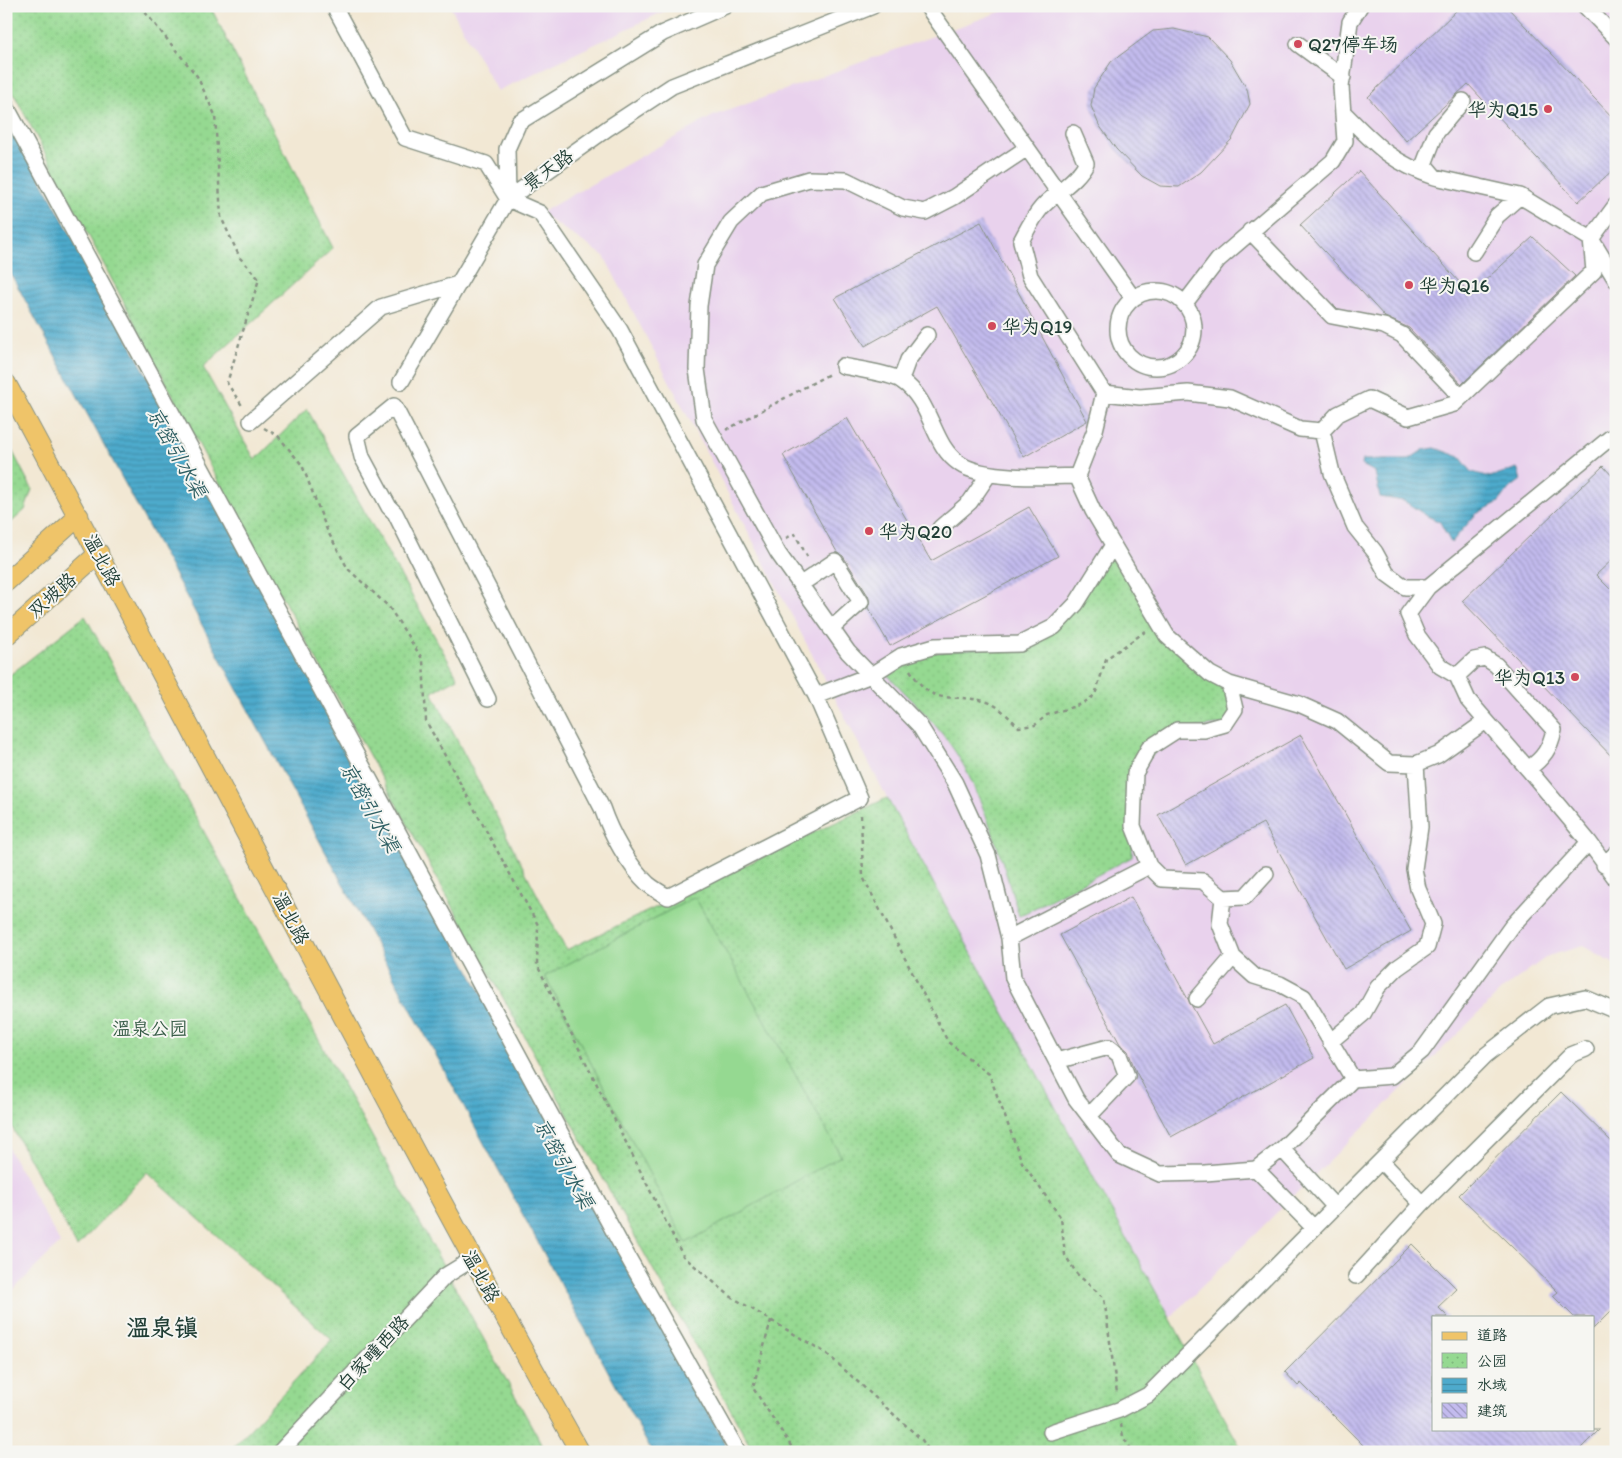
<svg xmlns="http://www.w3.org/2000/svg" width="1622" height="1458" viewBox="0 0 1622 1458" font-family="Itim,'LXGW WenKai TC',sans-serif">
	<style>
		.built { fill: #e9d2ed }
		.park { fill: url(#park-dots); stroke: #5a8b62 }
		.garden { fill: #95d991; stroke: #5a8b62 }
		.water { fill: url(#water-rules); stroke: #367480 }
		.building { fill: url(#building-back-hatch) }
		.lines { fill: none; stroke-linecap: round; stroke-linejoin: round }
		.minor-casing { stroke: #889284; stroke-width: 18 }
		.major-casing { stroke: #889284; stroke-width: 21 }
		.path { stroke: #889284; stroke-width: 2.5; stroke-dasharray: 4 4; stroke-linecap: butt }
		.minor { stroke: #fff; stroke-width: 15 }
		.major { stroke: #efc469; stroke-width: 19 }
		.poi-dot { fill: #d1495b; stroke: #f6f6f2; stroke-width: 2 }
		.labels { text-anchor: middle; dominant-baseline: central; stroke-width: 4; stroke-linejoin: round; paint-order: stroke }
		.poi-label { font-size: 19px; fill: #1f3d34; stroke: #f6f6f2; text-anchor: start }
		.street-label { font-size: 19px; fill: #1f3d34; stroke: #f6f6f2 }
		.park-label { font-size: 19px; fill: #375c47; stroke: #f6f6f2 }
		.water-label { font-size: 20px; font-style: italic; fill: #2d5e62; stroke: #f6f6f2 }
		.district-label { font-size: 24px; font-weight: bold; fill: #1f3d34; stroke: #f6f6f2 }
	</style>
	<defs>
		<pattern id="park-dots" width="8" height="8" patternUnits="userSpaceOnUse" patternTransform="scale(1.25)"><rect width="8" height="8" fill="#95d991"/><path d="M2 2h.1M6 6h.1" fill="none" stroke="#80bb7e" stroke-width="1.8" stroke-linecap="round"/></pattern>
		<pattern id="water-rules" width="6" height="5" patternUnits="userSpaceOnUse" patternTransform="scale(1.25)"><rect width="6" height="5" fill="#4eaacc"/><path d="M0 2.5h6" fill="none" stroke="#408ca6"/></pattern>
		<pattern id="building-back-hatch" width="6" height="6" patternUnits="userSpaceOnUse" patternTransform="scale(1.25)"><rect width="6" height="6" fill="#c3bbee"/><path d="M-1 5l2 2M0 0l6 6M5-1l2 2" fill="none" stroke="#9e99c2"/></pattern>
	</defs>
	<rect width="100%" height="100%" fill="#f6f6f2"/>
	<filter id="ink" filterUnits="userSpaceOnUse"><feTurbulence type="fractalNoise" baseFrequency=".02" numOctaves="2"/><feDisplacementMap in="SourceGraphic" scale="10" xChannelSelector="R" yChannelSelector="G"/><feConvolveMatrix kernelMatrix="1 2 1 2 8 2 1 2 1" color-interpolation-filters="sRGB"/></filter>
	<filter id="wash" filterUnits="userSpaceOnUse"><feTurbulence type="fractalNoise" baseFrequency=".0096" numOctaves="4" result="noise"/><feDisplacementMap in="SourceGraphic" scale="20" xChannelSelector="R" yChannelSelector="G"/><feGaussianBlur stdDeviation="1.12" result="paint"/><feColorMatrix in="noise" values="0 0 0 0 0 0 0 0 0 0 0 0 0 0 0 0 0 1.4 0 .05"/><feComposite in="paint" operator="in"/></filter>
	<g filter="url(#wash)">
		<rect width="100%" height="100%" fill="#f2e8d4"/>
		<path class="built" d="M450,6H675L497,91Z
			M1016,6H1616V965L1583,946L1548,956L1503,989L1169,1319L896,815L604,256L540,213L713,116Z
			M6,1144L60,1243L6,1297Z"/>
		<path class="park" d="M6,6H210L333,248L203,367L255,460L307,409L458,678L432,692L566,950L887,798L1243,1452H754L225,494L6,79Z
			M6,439L32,489L25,510L6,527Z
			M1113,545L1167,636L1229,684L1235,709L1225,724L1177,730L1135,773L1132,857L1019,916C1004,866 989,815 965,768C945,730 910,699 881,668L901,656L1020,644L1054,627Z
			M85,616L546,1452H229L332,1340L147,1172L77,1247L6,1116V678Z"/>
		<path class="garden" d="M695,897L841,1156L686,1243L545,976Z"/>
		<path class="water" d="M6,115L730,1452H652L79,399L6,265Z
			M1435,448L1460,457L1472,472L1490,477L1517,468L1521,480L1509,489L1499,502L1476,514L1451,543L1440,522L1427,516L1404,501L1380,497L1375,472L1362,465L1363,460H1408L1423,450Z"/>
		<g id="blocks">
			<path class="building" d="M1461,6H1506L1616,121V167L1578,202L1468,84L1406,141L1368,97Z
				M1174,29L1208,37L1230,60L1247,89L1250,104L1232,139L1201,172L1179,187L1160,186L1142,176L1116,149L1099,125L1091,106L1094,88L1111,62L1153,31Z
				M1359,171L1470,294L1533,237L1575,276L1462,384L1409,328L1385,317L1300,225Z
				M981,222L1087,421L1024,457L937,306L865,346L835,298Z
				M847,418L931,561L1029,507L1058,556L890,646L868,608L869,597L843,556L837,552L783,455Z
				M1603,466L1616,480V556L1596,575L1616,595V761L1462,601Z
				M1301,735L1411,931L1344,969L1263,823L1186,865L1158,815Z
				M1131,897L1213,1044L1285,1005L1314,1058L1171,1137L1136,1072L1128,1051L1120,1044L1060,935Z
				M1561,1092L1616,1146V1306L1593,1329V1317H1574L1553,1296L1558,1292L1459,1195Z
				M1412,1244L1457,1289L1438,1307L1448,1317H1433V1429H1600L1577,1452H1356L1363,1445L1301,1383L1298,1386L1285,1372Z"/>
		</g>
	</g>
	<g filter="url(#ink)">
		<use href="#blocks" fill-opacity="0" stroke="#889284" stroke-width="1"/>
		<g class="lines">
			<defs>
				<path id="minor" d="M334,6L405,138L486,164L508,199L540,213L620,330L816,696L860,798L668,897C661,893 654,889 648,884C628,865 611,834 602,808L394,406L357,436L362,457L389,507L395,513L488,699
					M927,6L1133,298
					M1585,6L1616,38
					M1298,44L1343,77
					M1463,101L1436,133L1424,164L1435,177L1520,196L1591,239L1616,280
					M6,106L620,1243L738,1452
					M1343,112C1374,143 1391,163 1435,177
					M1073,133L1086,163C1079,179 1055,193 1042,207C1033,217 1027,230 1021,241L1030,276L1104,393L1095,430L1077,476
					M1027,148L954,197L925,212L903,208L846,180L809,179L762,193L731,222L705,265L699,306L697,369L704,419L778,553L848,652L919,725L955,783L988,855L1009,938L1013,978L1076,1099L1119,1155L1160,1174L1205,1173L1256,1169L1282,1149
					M508,198L507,149L519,122L663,33L725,6
					M1250,231L1332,316L1384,326L1402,335L1461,397
					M1474,252L1497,216L1520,196
					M1118 329a38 38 0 1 1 76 0a38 38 0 1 1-76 0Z
					M1185,303L1218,260L1333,161L1345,141L1341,87L1350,22L1360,6
					M843,366C856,369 893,374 902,381C933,402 931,445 960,464C983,480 1048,477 1077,476L1093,511L1167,636L1210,674L1229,684L1299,704L1337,721L1389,763L1416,764L1438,755L1486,721
					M901,379L908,360L927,335
					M401,382L508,199L608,128L672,86L873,6
					M1104,393L1140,397L1188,393L1230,398L1300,429L1322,431L1332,473L1355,527L1375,552L1387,574L1405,587H1428
					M251,421L381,307L458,284
					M1322,431L1338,414L1369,399L1408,417L1454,404L1594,271L1591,239L1616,205
					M940,528L970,502L989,474
					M801,584L835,561L861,602L831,629
					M1485,658L1496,665L1554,730C1550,748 1544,758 1528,769L1468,700L1457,676L1474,660Z
					M1457,676L1440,666L1417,635L1408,614L1428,587L1610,438L1616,436
					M1229,684L1235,709L1225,724L1204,730H1177L1149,748L1135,773L1133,826L1149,866L1162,879L1203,881L1223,898L1220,924L1233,957L1254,976L1280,984L1304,997L1353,1079
					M816,696L871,675L901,656L935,646L1020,644L1054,627L1076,604L1113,545
					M1528,769L1589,842L1616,879
					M1604,865L1616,853
					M1223,898L1245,897L1266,874
					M1009,938L1149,866
					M1197,999L1233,957
					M1330,1042L1363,1014L1378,987L1397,968L1427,947L1433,924L1418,889L1414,869L1420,827L1416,764
					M1056,1061L1109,1047L1119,1055L1127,1076L1089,1116
					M1381,1161L1422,1204
					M1256,1169L1314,1228
					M1335,1207L1282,1149L1353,1079L1392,1076L1422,1051L1512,926L1589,842
					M1356,1276L1422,1204L1571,1055L1586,1049
					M1051,1432L1119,1410L1148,1395L1486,1055L1549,1006L1585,998L1616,1011
					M280,1452L445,1276L471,1260"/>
				<path id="major" d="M6,383C199,738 381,1099 580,1452
					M6,582L79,516
					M6,636L99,553"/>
			</defs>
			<use href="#minor" class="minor-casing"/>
			<use href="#major" class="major-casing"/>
			<path class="path" d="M140,6L197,76L215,115L221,217L240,258L259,279L227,383L243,407
				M264,428L278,436L302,465L327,530L348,569L389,607L423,660L426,721L538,925L537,965L683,1256L730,1296L826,1353L922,1440L930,1452
				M726,430L831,373
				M786,538L795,534L809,560
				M910,670C935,709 946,692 984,701C998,704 1008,717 1019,727L1035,725L1047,715L1082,704L1095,695L1106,659L1146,631
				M861,815L863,877L948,1042L989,1074L1022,1162L1061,1218L1065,1255L1077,1274L1104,1298L1117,1393
				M771,1320L753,1388L795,1452
				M1121,1424L1123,1437L1133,1452"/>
			<use href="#minor" class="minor"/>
			<use href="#major" class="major"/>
		</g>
	</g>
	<g class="poi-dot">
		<circle cx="1298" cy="44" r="5"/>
		<circle cx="1548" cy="109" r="5"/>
		<circle cx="1409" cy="285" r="5"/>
		<circle cx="992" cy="326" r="5"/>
		<circle cx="869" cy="531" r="5"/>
		<circle cx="1575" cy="677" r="5"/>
	</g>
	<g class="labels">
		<g class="poi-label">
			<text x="1308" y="44">Q27停车场</text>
			<text x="1538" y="109" text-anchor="end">华为Q15</text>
			<text x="1419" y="285">华为Q16</text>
			<text x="1002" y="326">华为Q19</text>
			<text x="879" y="531">华为Q20</text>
			<text x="1565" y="677" text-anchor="end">华为Q13</text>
		</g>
		<g class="street-label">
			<text transform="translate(548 170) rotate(-36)">景天路</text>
			<text transform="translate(102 560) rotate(62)">温北路</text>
			<text transform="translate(52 595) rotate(-42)">双坡路</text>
			<text transform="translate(291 918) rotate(62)">温北路</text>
			<text transform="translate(481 1276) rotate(61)">温北路</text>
			<text transform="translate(373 1353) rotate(-47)">白家疃西路</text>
		</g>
		<g class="park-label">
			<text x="150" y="1028">温泉公园</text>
		</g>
		<g class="water-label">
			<text transform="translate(177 452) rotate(61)">京密引水渠</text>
			<text transform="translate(370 807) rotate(61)">京密引水渠</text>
			<text transform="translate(564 1163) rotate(61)">京密引水渠</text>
		</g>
		<g class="district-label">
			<text x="162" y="1327">温泉镇</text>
		</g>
	</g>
	<rect width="1622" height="1458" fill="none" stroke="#f6f6f2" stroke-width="25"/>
	<rect x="1432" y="1316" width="162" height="115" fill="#f6f6f2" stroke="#a0aca6"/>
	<rect x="1442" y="1332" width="25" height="8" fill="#efc469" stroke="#a0aca6"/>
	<text x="1477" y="1340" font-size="15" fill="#1f3d34">道路</text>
	<rect x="1442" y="1353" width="25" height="15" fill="url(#park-dots)" stroke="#a0aca6"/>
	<text x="1477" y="1366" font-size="15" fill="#1f3d34">公园</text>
	<rect x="1442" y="1378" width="25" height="15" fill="url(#water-rules)" stroke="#a0aca6"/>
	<text x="1477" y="1390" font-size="15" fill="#1f3d34">水域</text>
	<rect x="1442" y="1403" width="25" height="15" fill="url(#building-back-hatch)" stroke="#a0aca6"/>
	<text x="1477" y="1416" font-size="15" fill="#1f3d34">建筑</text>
</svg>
